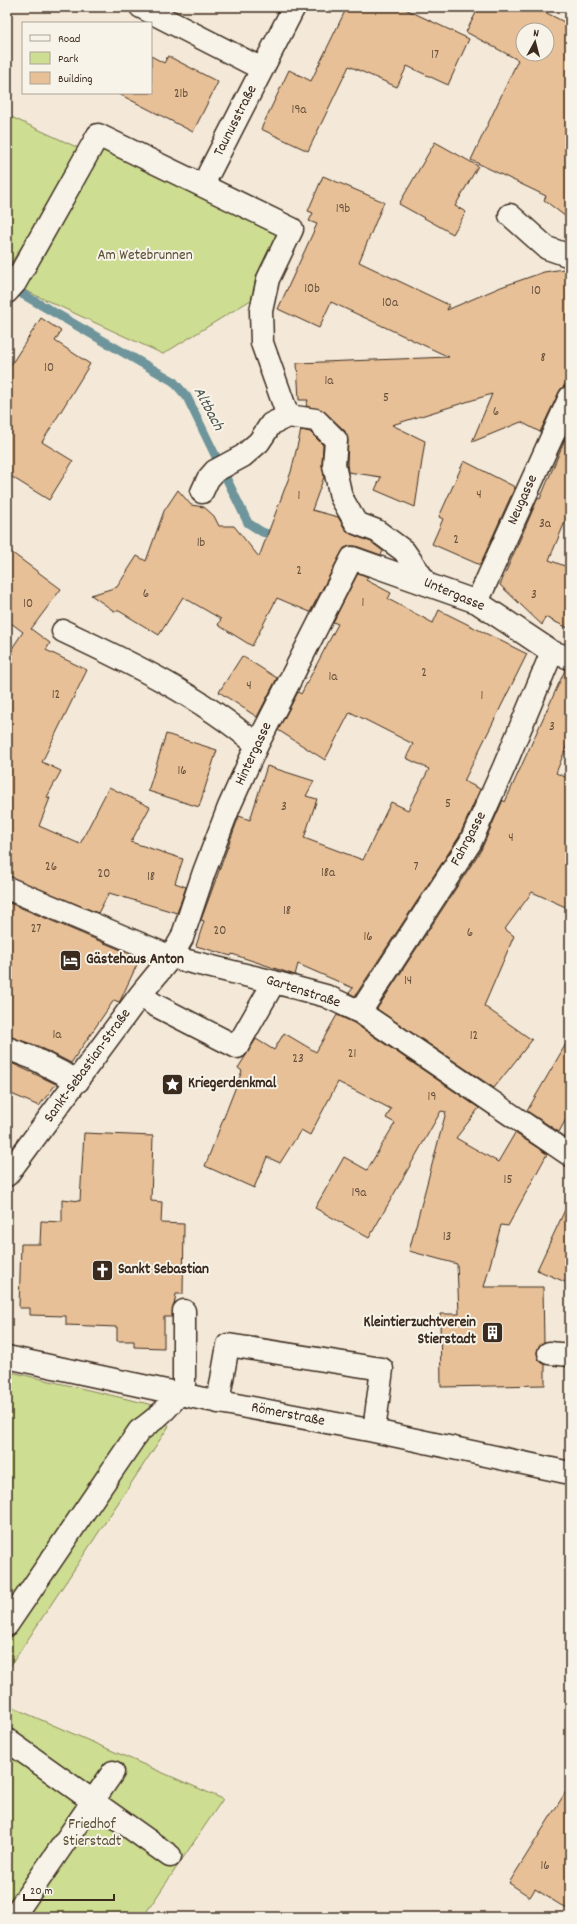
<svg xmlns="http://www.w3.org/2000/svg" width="577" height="1924" viewBox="0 0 577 1924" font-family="Dekko,sans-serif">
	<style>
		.green { fill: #cddd91; stroke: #848458 }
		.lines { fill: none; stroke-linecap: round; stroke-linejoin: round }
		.stream { stroke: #6e959b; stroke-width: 9 }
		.building { fill: #e7c097; stroke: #3b2a1e; fill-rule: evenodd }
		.minor-casing { stroke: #3b2a1e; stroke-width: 25 }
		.minor { stroke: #f7f3e8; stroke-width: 22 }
		.labels { text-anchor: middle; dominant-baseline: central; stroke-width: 4; stroke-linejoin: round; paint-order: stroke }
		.number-label { font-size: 13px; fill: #66503c }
		.street-label { font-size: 15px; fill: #3b2a1e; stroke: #f7f3e8 }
		.park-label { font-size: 15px; fill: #584e35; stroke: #f7f3e8 }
		.poi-label { font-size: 15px; font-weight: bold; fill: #3b2a1e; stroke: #f7f3e8; text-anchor: start }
		.water-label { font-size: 16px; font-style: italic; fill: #505652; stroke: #f7f3e8 }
	</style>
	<rect width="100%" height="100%" fill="#f4e9d8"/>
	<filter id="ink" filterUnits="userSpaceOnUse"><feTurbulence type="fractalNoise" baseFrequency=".025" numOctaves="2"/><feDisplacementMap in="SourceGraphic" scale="8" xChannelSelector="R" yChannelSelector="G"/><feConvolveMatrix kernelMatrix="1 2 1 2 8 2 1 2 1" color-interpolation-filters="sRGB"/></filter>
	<g filter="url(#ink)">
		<path class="green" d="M7,115L85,151L7,269Z
			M103,148L289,232L259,295L163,354L24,290Z
			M7,1371L153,1405L169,1426L7,1671Z
			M7,1705L223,1799L143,1917H7Z"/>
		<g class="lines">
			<path class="stream" d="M10,287L173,381L187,397L248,523L262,532L278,537"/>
		</g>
		<path class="building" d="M347,7H401L469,39L448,85L407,66L397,87L349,66L308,151L261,129L289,70L311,81Z
			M479,7H535L570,25V220L544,200L546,196L471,160L518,60L466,32ZM523,30H547V54H523Z
			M151,56L164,63L168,56L218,82L193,132L117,93H151Z
			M435,142L478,166L455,206L466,212L453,234L399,204Z
			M323,176L384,202L359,262L449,305L447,310L501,287L544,272L570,268V373L564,386L559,392L540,432L521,422L472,442L492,394L392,425L425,441L415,507L375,490L381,477L348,472L347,464L348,441L345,431L324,411L306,406L308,400H299L297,363L449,357L331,302L319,328L278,309L317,224L309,221L313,213L308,211Z
			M41,318L61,331L55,341L90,364L42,442L73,461L49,500L7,474V371Z
			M570,427V510L549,560L570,568V629L545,617L542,625L500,585L538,498L540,499Z
			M301,430L310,432L323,445L322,464L324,477L312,510L338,517L345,529L351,534L371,542L383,551L381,555L356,546H350L344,548L310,612L277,598L252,646L218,625L221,619L183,597L159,635L119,611H114L91,595L117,587L137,556L146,561L164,511L178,490L191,505L204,507L214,516L219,526H234L259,557L291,472Z
			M464,461L515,487L480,565L432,544L443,519L439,517Z
			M7,549L61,589L31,629L50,643L46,650L87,670L42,762L61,771L47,797L50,798L39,826L80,844L109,787L150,807L131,842L183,859L175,883L186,887L177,913L109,893L98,913L7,876V656L23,632L7,620Z
			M358,573L368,577L366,580L391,593L388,599L433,623L439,610L527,654L464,781L480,789L459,837L355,996L349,993L353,988L298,964L295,975L232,954L231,956L196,946L204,921L201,920L239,816L250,820L267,766L314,781L306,796L317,799L304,838L363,860L391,802L408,810L429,769L406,758L413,744L350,712L325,760L278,730L298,692L301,694L338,624L333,622Z
			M242,656L277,678L257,717L219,692Z
			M565,670H570V738L556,773L570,779V909L532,892L505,929L514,936L484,1006L532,1040L494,1088L377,1009L481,850L503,800L505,802Z
			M166,734L217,750L199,807L148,791Z
			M7,902L140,958L120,1001L119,1002L114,1000L71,1063L38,1046L7,1036Z
			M337,1015L354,1023L479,1108L456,1138L498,1162L515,1133L547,1154L508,1226L501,1225L484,1287H543L544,1342L539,1346L537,1352L538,1359L545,1364V1385L441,1387L440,1314H459L457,1264L409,1251L446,1112L441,1111L369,1238L315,1208L344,1157L367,1170L395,1123L386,1118L391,1109L338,1082L310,1135L301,1130L280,1163L267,1157L254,1188L205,1166L242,1071L238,1068L256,1039L274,1050L284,1033L316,1052Z
			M570,1037V1112L559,1132L527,1111Z
			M7,1061L56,1084L39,1106L7,1092Z
			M84,1133L153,1136L151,1201L162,1202L161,1223L184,1224L183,1294H176L172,1317H164V1348L134,1347V1341H117V1327L66,1325V1316L30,1315V1308H19L21,1244H40L41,1221L62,1222V1199L80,1201Z
			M570,1199V1284L537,1270Z
			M570,1785V1911L535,1889L530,1897L509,1883Z"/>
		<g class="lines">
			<defs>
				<path id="minor" d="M141,7L262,69
					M209,173L294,7
					M510,215L547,248L570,256
					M7,292L15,283L98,135L292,229L268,279L261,311L262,343L288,416
					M202,492L208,479L215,471L243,456L259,442L271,424L288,416L316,420L336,440L334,465L341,497L356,523L377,531L404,551L427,584
					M477,602L570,397
					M63,631C131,663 200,696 257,745
					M7,888L171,957L274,982L326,996L360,1012L570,1155
					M140,995L155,1005L237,1047L274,982
					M360,1012L470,843L504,767L552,652
					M7,1048L33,1058L78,1081
					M7,1175L140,995L171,957L182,938L204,872L229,807L257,745L352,558L477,602L552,652L570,658
					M549,1353L570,1355
					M7,1357L199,1398L374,1431L570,1473
					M218,1402L228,1345L382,1369L374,1431
					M7,1625L139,1431C157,1418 174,1404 184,1384V1311
					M7,1740L170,1856
					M13,1917L113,1772"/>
			</defs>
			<use href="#minor" class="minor-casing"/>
			<use href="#minor" class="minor"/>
		</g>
	</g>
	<defs>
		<symbol id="hotel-square" viewBox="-11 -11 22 22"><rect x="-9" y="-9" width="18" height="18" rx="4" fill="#3b2a1e" stroke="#f7f3e8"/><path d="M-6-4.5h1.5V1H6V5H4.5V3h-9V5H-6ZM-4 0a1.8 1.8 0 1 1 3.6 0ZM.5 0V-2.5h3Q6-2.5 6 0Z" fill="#fff"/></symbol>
		<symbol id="sight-square" viewBox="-11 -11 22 22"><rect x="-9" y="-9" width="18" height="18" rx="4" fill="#3b2a1e" stroke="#f7f3e8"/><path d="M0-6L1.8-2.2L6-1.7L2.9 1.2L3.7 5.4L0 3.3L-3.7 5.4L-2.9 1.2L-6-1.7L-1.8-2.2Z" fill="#fff"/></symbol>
		<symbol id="church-square" viewBox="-11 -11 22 22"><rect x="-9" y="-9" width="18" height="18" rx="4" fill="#3b2a1e" stroke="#f7f3e8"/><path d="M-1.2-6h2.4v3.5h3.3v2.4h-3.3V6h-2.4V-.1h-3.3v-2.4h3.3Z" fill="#fff"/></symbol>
		<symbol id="building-square" viewBox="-11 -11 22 22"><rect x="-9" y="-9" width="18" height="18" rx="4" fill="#3b2a1e" stroke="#f7f3e8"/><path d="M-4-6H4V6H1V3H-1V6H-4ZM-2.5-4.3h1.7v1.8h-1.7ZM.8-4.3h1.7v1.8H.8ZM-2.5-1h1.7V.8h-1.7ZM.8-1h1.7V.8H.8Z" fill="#fff"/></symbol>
	</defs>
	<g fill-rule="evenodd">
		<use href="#hotel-square" x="58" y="948" width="25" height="25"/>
		<use href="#sight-square" x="160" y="1072" width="25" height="25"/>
		<use href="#church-square" x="90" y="1258" width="25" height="25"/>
		<use href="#building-square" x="480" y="1320" width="25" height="25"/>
	</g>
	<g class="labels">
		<g class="number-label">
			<text x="435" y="55">17</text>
			<text x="181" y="94">21b</text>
			<text x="299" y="110">19a</text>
			<text x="343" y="209">19b</text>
			<text x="312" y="289">10b</text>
			<text x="536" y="291">10</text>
			<text x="390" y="303">10a</text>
			<text x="543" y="358">8</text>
			<text x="49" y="368">10</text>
			<text x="329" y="381">1a</text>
			<text x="386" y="398">5</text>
			<text x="496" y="412">6</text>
			<text x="479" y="495">4</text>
			<text x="299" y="496">1</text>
			<text x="545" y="524">3a</text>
			<text x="456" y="540">2</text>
			<text x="201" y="543">1b</text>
			<text x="299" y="571">2</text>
			<text x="146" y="594">6</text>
			<text x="534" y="595">3</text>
			<text x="363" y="603">1</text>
			<text x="28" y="604">10</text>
			<text x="424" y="673">2</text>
			<text x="333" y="677">1a</text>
			<text x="249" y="686">4</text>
			<text x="56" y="695">12</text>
			<text x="482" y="696">1</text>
			<text x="552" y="727">3</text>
			<text x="182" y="771">16</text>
			<text x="448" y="804">5</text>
			<text x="284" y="807">3</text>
			<text x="511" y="838">4</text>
			<text x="51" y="867">26</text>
			<text x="416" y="867">7</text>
			<text x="328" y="873">18a</text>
			<text x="104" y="874">20</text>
			<text x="151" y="877">18</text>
			<text x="287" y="911">18</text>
			<text x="36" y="929">27</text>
			<text x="220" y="931">20</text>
			<text x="470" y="933">6</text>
			<text x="368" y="937">16</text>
			<text x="408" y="981">14</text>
			<text x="57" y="1035">1a</text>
			<text x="474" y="1036">12</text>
			<text x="352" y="1054">21</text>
			<text x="298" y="1059">23</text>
			<text x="432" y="1097">19</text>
			<text x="508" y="1180">15</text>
			<text x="359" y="1193">19a</text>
			<text x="447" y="1237">13</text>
			<text x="545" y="1866">16</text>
		</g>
		<g class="street-label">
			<text transform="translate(236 121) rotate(-63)">Taunusstraße</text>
			<text transform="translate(523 500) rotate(-66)">Neugasse</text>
			<text transform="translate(454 595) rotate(23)">Untergasse</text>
			<text transform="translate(254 754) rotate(-65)">Hintergasse</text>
			<text transform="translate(469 839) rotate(-62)">Fahrgasse</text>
			<text transform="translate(303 992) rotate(18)">Gartenstraße</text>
			<text transform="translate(88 1066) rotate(-54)">Sankt-Sebastian-Straße</text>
			<text transform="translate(288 1415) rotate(11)">Römerstraße</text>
		</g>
		<g class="park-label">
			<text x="145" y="256">Am Wetebrunnen</text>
			<text x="92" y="1825">Friedhof<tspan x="92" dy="17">Stierstadt</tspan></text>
		</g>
		<g class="poi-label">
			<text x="86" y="960">Gästehaus Anton</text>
			<text x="188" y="1084">Kriegerdenkmal</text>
			<text x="118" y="1270">Sankt Sebastian</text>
			<text x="476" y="1323" text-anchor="end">Kleintierzuchtverein<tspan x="476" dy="17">Stierstadt</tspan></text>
		</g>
		<g class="water-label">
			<text transform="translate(208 409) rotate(62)">Altbach</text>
		</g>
	</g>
	<rect width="577" height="1924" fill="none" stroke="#f7f3e8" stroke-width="24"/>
	<rect x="12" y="12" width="553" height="1900" fill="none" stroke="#3b2a1e" stroke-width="1.5" filter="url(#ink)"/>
	<rect x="22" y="22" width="130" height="72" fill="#f7f3e8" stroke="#aca397"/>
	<rect x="30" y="35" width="20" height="6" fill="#f7f3e8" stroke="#aca397"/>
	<text x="58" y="42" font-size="12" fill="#3b2a1e">Road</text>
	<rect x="30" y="52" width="20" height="12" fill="#cddd91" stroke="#aca397"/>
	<text x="58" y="62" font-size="12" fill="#3b2a1e">Park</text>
	<rect x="30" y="72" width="20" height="12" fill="#e7c097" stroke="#aca397"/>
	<text x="58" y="82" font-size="12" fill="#3b2a1e">Building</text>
	<g transform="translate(535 42) rotate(7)"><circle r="19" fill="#f7f3e8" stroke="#aca397"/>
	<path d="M0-3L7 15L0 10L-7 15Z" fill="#3b2a1e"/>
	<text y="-6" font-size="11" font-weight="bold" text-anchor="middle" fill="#3b2a1e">N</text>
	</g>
	<path d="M24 1894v6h90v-6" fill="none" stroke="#3b2a1e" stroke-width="2"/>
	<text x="30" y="1894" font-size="12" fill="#3b2a1e" stroke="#f7f3e8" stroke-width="3" paint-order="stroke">20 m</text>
</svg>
